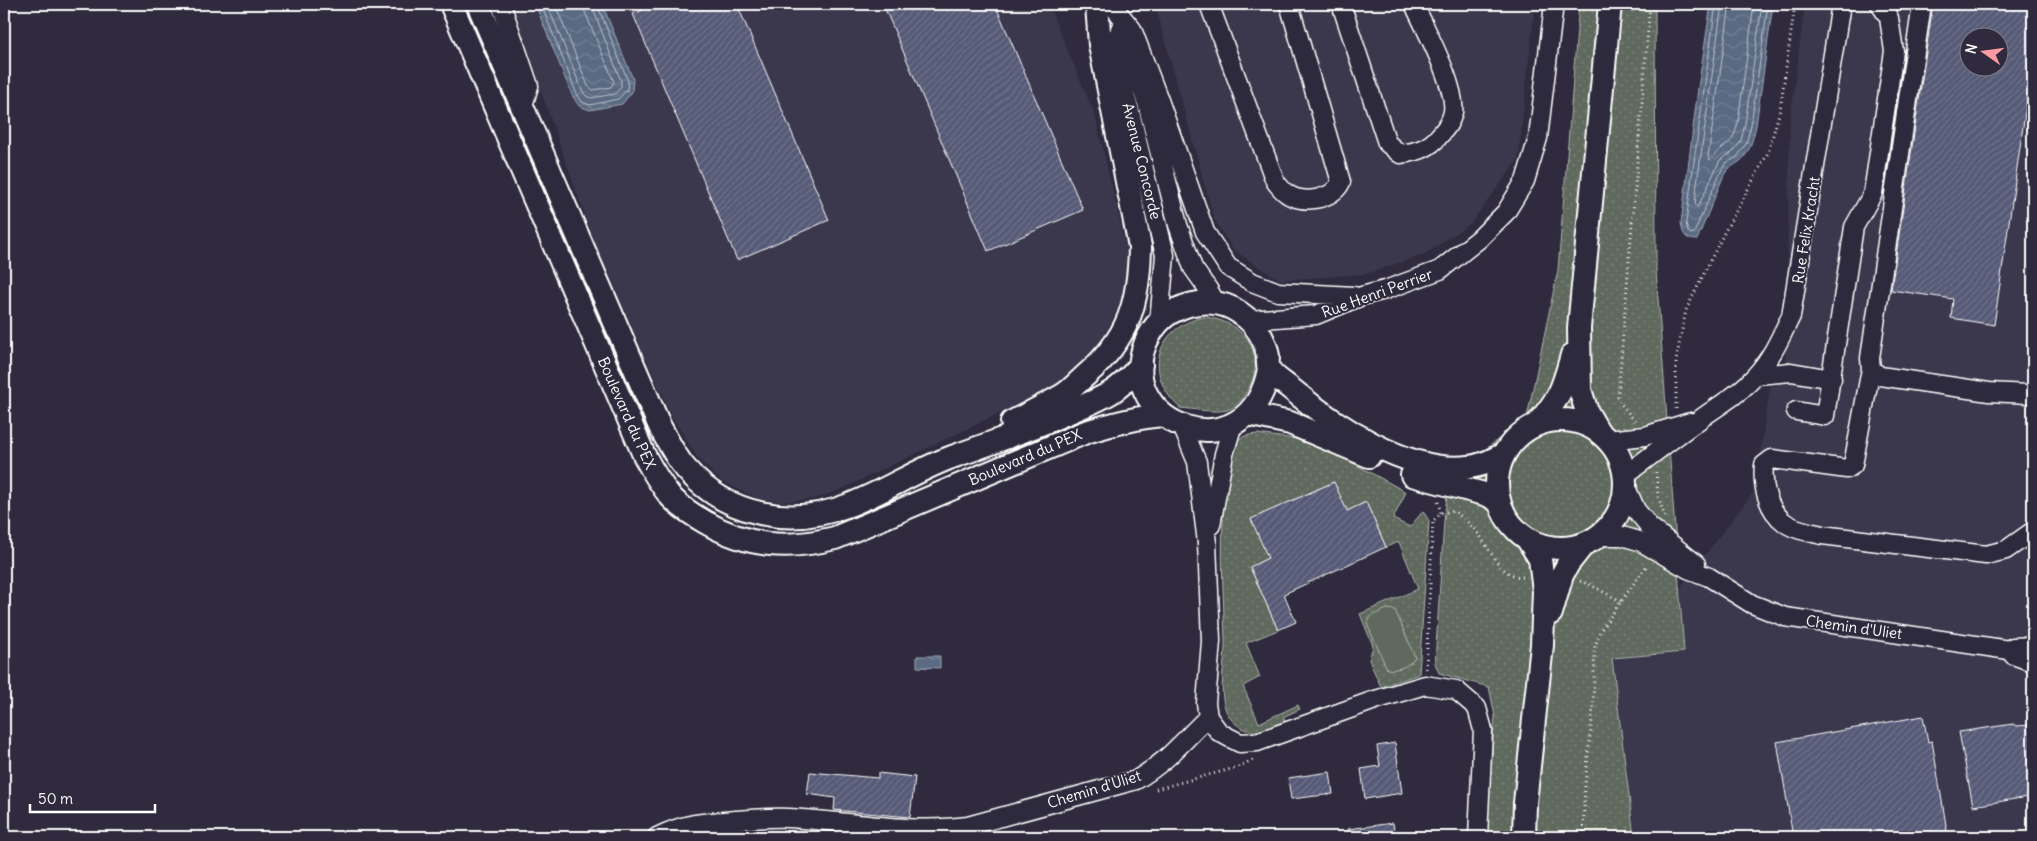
<svg xmlns="http://www.w3.org/2000/svg" width="2037" height="841" viewBox="0 0 2037 841" font-family="Delius,sans-serif">
	<style>
		.built { fill: #3b384e; fill-rule: evenodd }
		.grass { fill: url(#grass-dots); stroke: #afb4ae }
		.pitch { fill: #5f695d; stroke: #afb4ae }
		.water { fill: url(#water-waves); stroke: #9ca6b4 }
		.lines { fill: none; stroke-linecap: round; stroke-linejoin: round }
		.shore { stroke: #bdc3cd; stroke-width: 1 }
		.building { fill: url(#building-hatch); stroke: #fff; fill-rule: evenodd }
		.minor-casing { stroke: #fff; stroke-width: 21 }
		.major-casing { stroke: #fff; stroke-width: 26 }
		.path { stroke: #fff; stroke-width: 3; stroke-dasharray: 1 4; stroke-linecap: butt }
		.minor { stroke: #2f2a3d; stroke-width: 18 }
		.major { stroke: #2f2a3d; stroke-width: 22 }
		.labels { text-anchor: middle; dominant-baseline: central; stroke-width: 4; stroke-linejoin: round; paint-order: stroke }
		.street-label { font-size: 15px; fill: #fff; stroke: #2f2a3d }
	</style>
	<defs>
		<pattern id="grass-dots" width="8" height="8" patternUnits="userSpaceOnUse" patternTransform="scale(1.25)"><rect width="8" height="8" fill="#5f695d"/><path d="M2 2h.1M6 6h.1" fill="none" stroke="#778075" stroke-width="1.8" stroke-linecap="round"/></pattern>
		<pattern id="water-waves" width="16" height="10" patternUnits="userSpaceOnUse" patternTransform="scale(1.25)"><rect width="16" height="10" fill="#5a6a82"/><path d="M0 5q4-4 8 0t8 0" fill="none" stroke="#738095"/></pattern>
		<pattern id="building-hatch" width="6" height="6" patternUnits="userSpaceOnUse" patternTransform="scale(1.25)"><rect width="6" height="6" fill="#565a76"/><path d="M-1 1l2-2M0 6l6-6M5 7l2-2" fill="none" stroke="#6f738b"/></pattern>
	</defs>
	<rect width="100%" height="100%" fill="#2f2a3d"/>
	<filter id="ink" filterUnits="userSpaceOnUse"><feTurbulence type="fractalNoise" baseFrequency=".02" numOctaves="2"/><feDisplacementMap in="SourceGraphic" scale="10" xChannelSelector="R" yChannelSelector="G"/><feConvolveMatrix kernelMatrix="1 2 1 2 8 2 1 2 1" color-interpolation-filters="sRGB"/></filter>
	<g filter="url(#ink)">
		<path class="built" d="M510,4H1048L1095,115L1128,256L1122,299L1100,346L1079,369L1050,389L840,490L814,499L783,502L757,498L723,482L699,460L672,417L595,244Z
			M1155,4H1535L1518,160L1471,223L1425,254L1366,274L1280,280L1233,250L1214,219Z
			M1805,4H2033V837H1634L1612,658L1684,652L1680,588L1755,490L1770,387L1785,380L1790,121ZM1970,38H2000V68H1970Z"/>
		<path class="grass" d="M1579,4H1655L1656,270L1684,652L1612,658L1634,837H1485L1495,716L1489,687L1439,673L1435,663L1444,521L1451,460L1478,455L1527,417L1558,270Z
			M1204,317C1246,321 1271,358 1244,396C1241,401 1233,409 1227,410C1216,413 1193,409 1180,408C1143,375 1155,327 1204,317Z
			M1257,434L1295,439L1342,457L1406,492L1393,519L1410,527L1423,511L1429,521L1419,674L1381,687L1369,660L1373,646L1360,614L1418,589L1399,542L1386,547L1366,502L1347,511L1333,482L1251,520L1272,556L1250,567L1278,630L1246,643L1260,677L1243,686L1259,723L1298,705L1300,709L1283,717L1286,723C1265,730 1248,739 1231,719C1215,700 1226,663 1225,641C1223,586 1219,533 1227,478C1229,468 1230,451 1236,442C1242,435 1249,435 1257,434Z"/>
		<path class="pitch" d="M1387,609L1395,610L1415,657C1410,666 1397,671 1387,669L1367,624L1371,616Z"/>
		<path class="water" d="M535,4H602L633,79L632,92L622,104L590,110L579,106L572,95Z
			M1711,4H1773L1756,126C1753,138 1750,154 1739,162C1732,167 1729,167 1724,175L1697,240C1684,239 1683,235 1681,223L1698,88Z
			M917,656H940V668L917,667Z"/>
		<g class="lines">
			<path class="shore" d="M541,4L576,92L582,102L590,105L618,99L627,90L628,81L597,4
				M547,4L582,90L586,96L591,98L615,94L621,87V81L591,4
				M555,4L588,86L593,90L611,87L614,82L585,12L583,4
				M1716,4L1691,183L1686,223L1688,232L1691,234L1694,233L1720,173L1726,163L1737,157L1746,144L1751,125L1768,4
				M1722,4L1697,183L1695,204L1697,207L1699,205L1720,160L1733,152L1741,141L1745,124L1762,4
				M1730,4L1708,157L1710,160C1713,158 1715,154 1718,151C1733,140 1733,141 1738,122L1754,4"/>
		</g>
		<path class="building" d="M657,4H737L829,220L737,260L633,14Z
			M883,4H995L1083,210L988,251Z
			M1933,4H2033V58L1994,325L1951,318L1953,299L1891,290ZM1970,38H2000V68H1970Z
			M1334,482L1347,511L1366,502L1386,547L1284,594L1296,622L1278,630L1250,567L1268,558L1251,519Z
			M1923,716L1928,742L1932,741L1948,837H1793L1777,742Z
			M2013,724L2016,726L2032,725L2033,734V796L1973,806L1959,732Z
			M1395,743L1402,793L1365,799L1361,769L1380,766L1377,746Z
			M810,772L878,778V773L915,777L910,817L834,810L835,798L807,794Z
			M1330,772L1333,794L1291,799L1288,778Z
			M1393,823L1395,837H1349L1348,829Z"/>
		<g class="lines">
			<defs>
				<path id="minor" d="M501,4L529,86L523,106
					M1111,4L1132,29L1159,100L1205,232L1228,267L1252,282L1278,292L1354,296
					M1209,4L1275,181C1278,185 1282,190 1286,193C1302,205 1333,200 1341,182L1289,4
					M1341,4L1387,143L1400,154C1416,152 1429,149 1440,135C1446,128 1451,122 1453,112C1457,87 1425,29 1414,4
					M1922,4L1870,358L1871,369L1880,376L1989,392L2028,394L2033,392
					M1120,29L1147,103L1178,225L1193,268L1208,289L1216,303
					M1107,38L1129,108L1165,255L1159,322
					M1249,320L1316,315L1362,296L1385,290L1440,270L1479,239L1506,212L1525,181L1538,138L1554,4
					M1871,369L1853,465L1847,469L1772,459L1764,465C1762,485 1767,509 1784,522C1794,530 1810,532 1822,535L1986,555L2006,550L2033,531
					M1757,375L1791,372L1832,379
					M1796,411L1825,416L1854,227L1873,193L1894,51L1889,18L1880,4
					M1182,426L1197,462L1207,543L1211,641L1206,703L1208,717L1219,732L1228,737L1240,743L1257,742L1375,700L1425,685L1456,690L1477,708L1483,730L1478,837
					M1607,440L1645,436L1690,422
					M1625,475C1650,457 1674,437 1699,420C1719,405 1740,394 1756,375C1772,358 1781,336 1791,316L1841,4
					M1625,485L1636,510L1649,526L1696,564
					M1211,525L1224,454L1233,424
					M1600,536H1622L1639,541L1688,569L1709,577L1752,604L1785,617L2009,650L2013,647L2033,646
					M2009,650L2013,655L2033,662
					M657,837C685,823 704,822 735,820C752,819 771,817 788,818C849,821 908,834 968,826L1136,780C1168,761 1182,742 1208,717"/>
				<path id="major" d="M451,4L644,455C652,470 660,484 671,497C680,507 693,515 705,522C748,547 787,550 835,538L1086,432C1112,424 1137,417 1163,415
					M478,4L660,427C668,441 675,457 686,469C727,516 791,528 849,505C884,492 916,470 952,457C989,444 1026,431 1062,415C1078,408 1095,402 1110,393C1122,386 1132,375 1141,365
					M1269,369C1249,477 1111,425 1146,342C1152,329 1162,316 1176,310C1196,300 1221,299 1240,313C1255,323 1265,339 1268,356C1268,360 1267,364 1269,368C1271,375 1284,383 1290,388C1334,425 1409,475 1469,467C1482,466 1492,460 1504,454
					M1248,414L1290,423L1369,456
					M1497 484a64 64 0 1 1 128 0a64 64 0 1 1-128 0Z
					M1012,422C1029,413 1046,405 1063,395C1071,390 1078,382 1086,375C1129,338 1139,302 1140,247L1100,45L1097,5
					M1537,424C1560,398 1563,388 1572,355
					M1598,431L1587,412L1580,390L1579,328L1610,4
					M1412,475L1488,495L1498,501
					M1551,613L1562,575L1568,564L1583,545
					M1524,837L1525,803L1542,645L1544,591L1540,559L1528,540"/>
			</defs>
			<use href="#minor" class="minor-casing"/>
			<use href="#major" class="major-casing"/>
			<path class="path" d="M1676,409V361L1686,310L1724,233L1768,153L1780,110L1795,4
				M1635,421L1621,404L1618,396L1650,4
				M1656,472L1658,496L1665,517
				M1438,502L1441,513
				M1580,581L1591,585L1622,602
				M1426,669L1433,521L1441,513L1454,511C1463,518 1473,526 1480,536C1492,552 1499,576 1523,577
				M1156,789L1235,768L1253,760
				M1583,837L1585,784L1593,710L1595,647L1600,631L1648,564"/>
			<use href="#minor" class="minor"/>
			<use href="#major" class="major"/>
		</g>
	</g>
	<g class="labels">
		<g class="street-label">
			<text transform="translate(1142 161) rotate(76)">Avenue Concorde</text>
			<text transform="translate(1806 230) rotate(-81)">Rue Felix Kracht</text>
			<text transform="translate(1377 293) rotate(-20)">Rue Henri Perrier</text>
			<text transform="translate(627 413) rotate(66)">Boulevard du PEX</text>
			<text transform="translate(1025 457) rotate(-23)">Boulevard du PEX</text>
			<text transform="translate(1854 627) rotate(8)">Chemin d'Uliet</text>
			<text transform="translate(1094 789) rotate(-17)">Chemin d'Uliet</text>
		</g>
	</g>
	<rect width="2037" height="841" fill="none" stroke="#2f2a3d" stroke-width="20"/>
	<rect x="10" y="10" width="2017" height="821" fill="none" stroke="#fff" stroke-width="2" filter="url(#ink)"/>
	<g transform="translate(1984 52) rotate(284)"><circle r="24" fill="#2f2a3d" stroke="#827f8b"/>
	<path d="M0-4L9 19L0 12L-9 19Z" fill="#ff9aa2"/>
	<text y="-8" font-size="14" font-weight="bold" text-anchor="middle" fill="#ffffff">N</text>
	</g>
	<path d="M30 804v8h125v-8" fill="none" stroke="#ffffff" stroke-width="2.5"/>
	<text x="38" y="804" font-size="15" fill="#ffffff" stroke="#2f2a3d" stroke-width="4" paint-order="stroke">50 m</text>
</svg>
